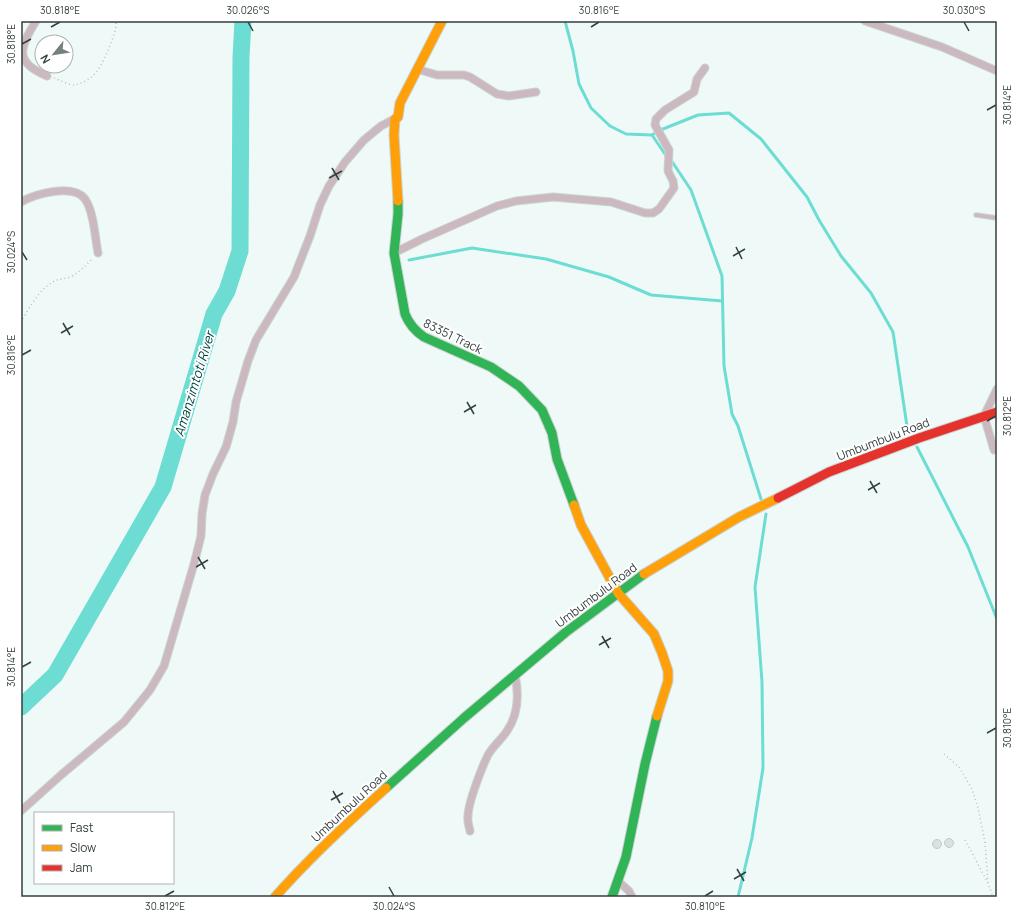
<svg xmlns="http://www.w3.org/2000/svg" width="1018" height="918" viewBox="0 0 1018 918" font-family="Manrope,sans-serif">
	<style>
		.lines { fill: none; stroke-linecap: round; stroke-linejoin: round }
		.stream { stroke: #6dddd4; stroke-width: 3 }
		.river { stroke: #6dddd4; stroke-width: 17 }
		.building { fill: #d8e3e1; stroke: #c1ccca }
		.lane-casing { stroke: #cad4d2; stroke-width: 5.5 }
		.street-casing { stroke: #cad4d2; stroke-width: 9 }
		.fast-casing { stroke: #cad4d2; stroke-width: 11 }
		.slow-casing { stroke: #cad4d2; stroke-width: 11 }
		.jam-casing { stroke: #cad4d2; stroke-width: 11 }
		.path { stroke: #c2babd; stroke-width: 1.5; stroke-dasharray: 1 3; stroke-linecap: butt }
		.lane { stroke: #cbb9bf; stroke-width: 3.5 }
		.street { stroke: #cbb9bf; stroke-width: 7 }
		.fast { stroke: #30b455; stroke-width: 9 }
		.slow { stroke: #ff9f0a; stroke-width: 9 }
		.jam { stroke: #e5322d; stroke-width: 9 }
		.ticks { fill: none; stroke: #333f3e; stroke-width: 1.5 }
		.labels { text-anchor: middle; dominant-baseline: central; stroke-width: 4; stroke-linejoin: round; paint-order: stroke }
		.street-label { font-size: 12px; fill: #333f3e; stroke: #fff }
		.water-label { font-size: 13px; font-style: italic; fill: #00453f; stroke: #fff }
		.neatline { fill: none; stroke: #333f3e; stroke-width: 1.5 }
		.ticks-label { font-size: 10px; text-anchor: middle; fill: #333f3e }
	</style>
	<rect width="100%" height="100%" fill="#effaf8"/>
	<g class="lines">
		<path class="stream" d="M565,21L573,51L579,84L591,108L610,126L626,134L652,135L667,157
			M652,135L658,131L698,115L729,113L761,139L807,197L819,220L841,256L871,293L893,332L908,433
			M671,160L691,190L722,276L724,366L732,414L738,426L761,499
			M409,260L472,248L546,259L609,277L651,295L722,301
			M917,447L968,547L997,619
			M738,897L752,838L763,768L762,682L755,587L766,514"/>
		<path class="river" d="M21,707L55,675L163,487L214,314L227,291L240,251L241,57L243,21"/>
	</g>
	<path class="building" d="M944.5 843a4.5 4.5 0 1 1 9 0a4.5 4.5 0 1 1-9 0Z
		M932.5 844a4.5 4.5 0 1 1 9 0a4.5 4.5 0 1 1-9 0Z"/>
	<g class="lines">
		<defs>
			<path id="lane" d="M976,215L997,218"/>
			<path id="street" d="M36,21C20,47 13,62 47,76
				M865,21L942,47L997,71
				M417,69L437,75H464L470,77L497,94L509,96L536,92
				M21,202C35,194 73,183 85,199C94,212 95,238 98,253
				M394,253L422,239L497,206L516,201L553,197L611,202L645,213H653L659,209L674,188L673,181L668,171L669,150L655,125L656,119L665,110L694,92L697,79L705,68
				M997,389L984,416L994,450L997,449
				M21,811L61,775L124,722L150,690L164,666L194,564L201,536L202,514L205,495L213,474L226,447L233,422L236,402L248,361L256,340L294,277L310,236L320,205L329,186L345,162L364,140L381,126L398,117
				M470,831C469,826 467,821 468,816C468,803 482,767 488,755C493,746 501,740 507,731C518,715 519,694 515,675
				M618,881L629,891L632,897"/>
			<path id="fast" d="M398,201V214L394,253L405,314C409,324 415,331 424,337L491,367L519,386L542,410L552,433L557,459L574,505
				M386,788L464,718L566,632L644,574
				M612,897L626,857L645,764L657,716"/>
			<path id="slow" d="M398,201L394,135L395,119L398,117L400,103L442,21
				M574,505L581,525L618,593L654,634L662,653L668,671V681L657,716
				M644,574L739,517L778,498
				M275,897C309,858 347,823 386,788"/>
			<path id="jam" d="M778,498L829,472L919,438L997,412"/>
		</defs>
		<use href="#lane" class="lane-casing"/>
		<use href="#street" class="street-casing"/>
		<use href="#fast" class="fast-casing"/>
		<use href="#slow" class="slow-casing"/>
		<use href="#jam" class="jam-casing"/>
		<path class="path" d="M54,78C59,80 69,85 74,85C96,81 103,63 110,45C113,37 117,29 116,21
			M21,322C28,310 36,295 47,286C56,278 61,280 70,277C79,273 85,266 92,259
			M944,754L959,767L972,789L978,808L985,842L988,883
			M965,840L988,883L993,897"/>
		<use href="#lane" class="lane"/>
		<use href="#street" class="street"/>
		<use href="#fast" class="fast"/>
		<use href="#slow" class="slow"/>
		<use href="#jam" class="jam"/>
	</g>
	<path class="ticks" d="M248,22L253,31M964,22L969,31M51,27L60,22M591,27L599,22M22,44L31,39M987,110L996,105M332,168L339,180M329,178L342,171M736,247L742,259M22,252L27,260M733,256L745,249M63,323L70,335M61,333L73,326M22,355L31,350M467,402L474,414M464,412L476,405M987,421L996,416M870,481L877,493M868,490L880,483M198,557L205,569M196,567L208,560M602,636L609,648M599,645L611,638M22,667L31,662M987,733L996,728M333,791L340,803M331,800L343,793M737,869L744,881M734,879L746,872M389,887L394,896M165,896L174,891M705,896L713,891"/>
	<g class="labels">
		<g class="street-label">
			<text transform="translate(453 336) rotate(26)">83351 Track</text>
			<text transform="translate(883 439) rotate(-21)">Umbumbulu Road</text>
			<text transform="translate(596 595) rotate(-37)">Umbumbulu Road</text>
			<text transform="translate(349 806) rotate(-43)">Umbumbulu Road</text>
		</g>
		<g class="water-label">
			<text transform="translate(194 384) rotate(-73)">Amanzimtoti River</text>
		</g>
	</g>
	<rect width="1018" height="918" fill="none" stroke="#ffffff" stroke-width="44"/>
	<rect x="34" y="812" width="140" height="72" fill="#ffffff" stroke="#adb2b2"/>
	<rect x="42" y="825" width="20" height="6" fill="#30b455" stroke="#adb2b2"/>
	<text x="70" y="832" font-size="12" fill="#333f3e">Fast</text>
	<rect x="42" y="845" width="20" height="6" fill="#ff9f0a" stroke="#adb2b2"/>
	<text x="70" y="852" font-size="12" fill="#333f3e">Slow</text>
	<rect x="42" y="865" width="20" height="6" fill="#e5322d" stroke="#adb2b2"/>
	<text x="70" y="872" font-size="12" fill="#333f3e">Jam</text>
	<g transform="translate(54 54) rotate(240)"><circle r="19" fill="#ffffff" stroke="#adb2b2"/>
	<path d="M0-3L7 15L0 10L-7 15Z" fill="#75807f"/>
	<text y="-6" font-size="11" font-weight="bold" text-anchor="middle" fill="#333f3e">N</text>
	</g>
	<rect x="22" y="22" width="974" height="874" class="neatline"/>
	<g class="ticks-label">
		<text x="60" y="14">30.818°E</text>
		<text x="248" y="14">30.026°S</text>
		<text x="599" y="14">30.816°E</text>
		<text x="964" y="14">30.030°S</text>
		<text transform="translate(11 44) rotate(-90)" y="4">30.818°E</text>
		<text transform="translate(1007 105) rotate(-90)" y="4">30.814°E</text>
		<text transform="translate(11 252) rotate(-90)" y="4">30.024°S</text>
		<text transform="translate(11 355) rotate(-90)" y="4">30.816°E</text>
		<text transform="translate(1007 416) rotate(-90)" y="4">30.812°E</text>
		<text transform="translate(11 667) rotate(-90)" y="4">30.814°E</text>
		<text transform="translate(1007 728) rotate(-90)" y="4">30.810°E</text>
		<text x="165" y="910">30.812°E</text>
		<text x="394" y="910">30.024°S</text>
		<text x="705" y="910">30.810°E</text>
	</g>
</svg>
